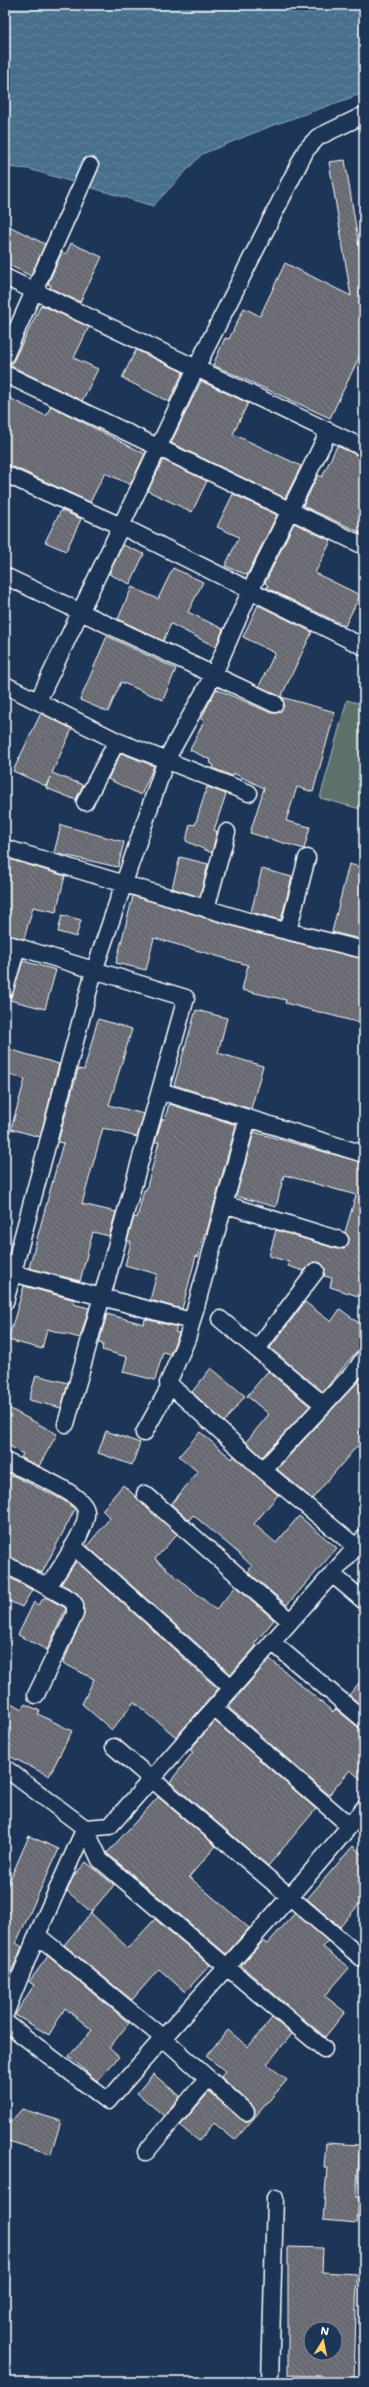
<svg xmlns="http://www.w3.org/2000/svg" width="369" height="2387" viewBox="0 0 369 2387" font-family="Mali,sans-serif">
	<style>
		.pitch { fill: #5d716c; stroke: #aeb8b6 }
		.water { fill: url(#water-waves); stroke: #90a9bb }
		.building { fill: url(#building-back-hatch); stroke: #fff; fill-rule: evenodd }
		.lines { fill: none; stroke-linecap: round; stroke-linejoin: round }
		.street-casing { stroke: #fff; stroke-width: 19 }
		.street { stroke: #1d3557; stroke-width: 16 }
	</style>
	<defs>
		<pattern id="water-waves" width="16" height="10" patternUnits="userSpaceOnUse"><rect width="16" height="10" fill="#46708d"/><path d="M0 5q4-4 8 0t8 0" fill="none" stroke="#62859e"/></pattern>
		<pattern id="building-back-hatch" width="6" height="6" patternUnits="userSpaceOnUse"><rect width="6" height="6" fill="#676971"/><path d="M-1 5l2 2M0 0l6 6M5-1l2 2" fill="none" stroke="#7e8086"/></pattern>
	</defs>
	<rect width="100%" height="100%" fill="#1d3557"/>
	<filter id="ink" filterUnits="userSpaceOnUse"><feTurbulence type="fractalNoise" baseFrequency=".025" numOctaves="2"/><feDisplacementMap in="SourceGraphic" scale="8" xChannelSelector="R" yChannelSelector="G"/><feConvolveMatrix kernelMatrix="1 2 1 2 8 2 1 2 1" color-interpolation-filters="sRGB"/></filter>
	<g filter="url(#ink)">
		<path class="pitch" d="M347,700L364,705V810L320,798Z"/>
		<path class="water" d="M5,5H364V93L271,126L202,154L153,206L29,169L5,167Z"/>
		<path class="building" d="M345,160L364,277V347L330,418L213,365L225,338L229,339L244,308L260,316L285,263L351,296L329,162Z
			M5,224L45,244L31,276L5,263Z
			M71,243L102,257L80,302L50,288L51,285L48,284L62,252L66,254Z
			M41,305L89,327L74,358L98,369L82,401L11,366Z
			M136,350L183,372L169,402L122,378Z
			M201,381L248,403L233,434L301,466L285,498L171,443Z
			M5,396L46,416L51,406L145,454L131,483L129,484L105,473L90,502L5,463Z
			M337,446L364,458V534L303,506L318,475L322,477Z
			M163,460L207,481L192,512L148,491Z
			M233,494L277,515L247,575L225,566L239,537L217,527Z
			M61,510L81,519L66,551L45,542Z
			M294,523L331,541L315,573L360,595L345,626L267,588L268,585L265,583Z
			M123,545L144,554L130,584L109,574Z
			M173,568L203,582L188,612L223,629L216,647L171,624L163,641L118,619L132,587L158,599Z
			M258,605L312,632L281,697L335,712L313,792L297,787L286,821L310,827L304,849L250,833L264,788L233,773L232,776L213,768L214,765L210,763L211,760L190,750L204,721L201,719L216,689L271,713H276L283,708V698L259,686L275,653L243,637Z
			M107,636L176,669L163,700L121,682L108,712L80,700Z
			M41,713L72,729L52,773L83,785L76,800L46,788L50,777L46,786L13,771Z
			M121,753L154,766L141,795L108,779Z
			M207,787L226,794L214,830L217,831L212,853L186,841L190,824L195,825Z
			M61,825L124,842L118,867L54,853Z
			M180,857L208,864L200,897L172,888Z
			M5,858L65,876L56,912L33,907L24,939L5,934Z
			M349,864L364,868V940L332,932Z
			M262,869L292,877L281,920L251,912Z
			M133,896L256,933L364,959V1024L285,1003L286,1000L242,990L248,965L154,938L146,970L116,963Z
			M62,915L81,920L76,937L58,932Z
			M23,961L56,970L45,1009L10,1000Z
			M196,1010L227,1018L218,1053L263,1066L251,1109L174,1085Z
			M98,1019L132,1029L109,1105L144,1114L137,1137L103,1128L82,1204L116,1212L109,1236L93,1232L80,1281L29,1268L63,1143L58,1142L78,1069L84,1070Z
			M5,1048L59,1064L40,1137L11,1129L25,1079L5,1074Z
			M169,1104L236,1125L206,1234L205,1233L198,1257L196,1256L182,1309L150,1300L157,1274L125,1265L131,1242L127,1241L134,1217L137,1218L144,1190H146L159,1142H155L162,1119H165Z
			M254,1132L364,1163V1298L330,1287L332,1278L324,1276L325,1268L321,1263L313,1262L304,1271L288,1266L289,1262L269,1256L276,1230L337,1249L346,1247L349,1238L345,1232L356,1195L284,1175L276,1207L236,1196Z
			M24,1286L75,1300L73,1304L89,1308L80,1338L47,1329L42,1349L8,1340Z
			M305,1302L331,1322L340,1309L364,1327V1349L356,1352L323,1392L270,1348Z
			M107,1314L144,1324L145,1319L177,1327L175,1332L179,1333L178,1336L170,1354L163,1352L155,1380L123,1372L127,1357L102,1350L103,1344L99,1343Z
			M211,1368L245,1396L224,1422L192,1392Z
			M268,1371L310,1406L262,1457L246,1442L269,1414L247,1396Z
			M36,1375L68,1383L61,1408L29,1400Z
			M364,1375V1452L357,1446L312,1499L277,1469Z
			M5,1406L57,1434L39,1466L21,1458L23,1454L5,1443Z
			M106,1431L140,1443L132,1465L98,1453Z
			M200,1432L232,1459L234,1456L278,1495L254,1524L276,1543L299,1516L337,1548L287,1605L248,1572L252,1566L235,1550L193,1515L189,1520L171,1504L198,1472L179,1456Z
			M12,1475L63,1500L75,1509L42,1573L5,1555V1488Z
			M123,1485L177,1534L155,1559L216,1610L236,1586L274,1620L254,1644L256,1646L231,1674L87,1546L110,1518L102,1510Z
			M76,1561L218,1689L176,1737L134,1702L112,1730L82,1704L94,1679L63,1663L84,1614L82,1599L76,1592L61,1584Z
			M5,1575L32,1590L22,1607L5,1599Z
			M45,1597L66,1608L47,1650L18,1635L34,1602L38,1605Z
			M270,1659L333,1712L336,1709L358,1727L364,1729V1782L350,1770L329,1795L228,1707Z
			M364,1677V1708L349,1695Z
			M9,1702L23,1709L25,1704L40,1711L38,1714L72,1731L49,1776L5,1754V1710Z
			M215,1721L316,1809L268,1866L170,1782L193,1752L190,1750Z
			M158,1797L216,1846L189,1877L249,1928L226,1954L107,1853Z
			M29,1836L59,1849L16,1943L22,1947L5,1986V1891Z
			M353,1846L364,1856V1898L340,1927L307,1899Z
			M86,1862L114,1885L91,1912L67,1891L73,1877Z
			M91,1913L128,1948L155,1919L210,1965L185,1992L159,1969L132,2000L64,1945Z
			M295,1913L328,1941L323,1947L349,1968L325,1996L345,2012L325,2037L241,1966L263,1941L267,1944Z
			M48,1956L129,2023L109,2048L119,2057L97,2081L69,2056L92,2030L65,2008L49,2035L15,2015L34,1985L29,1982Z
			M272,2018L292,2034L267,2064L287,2080L235,2140L214,2123L199,2141L180,2126L209,2092L244,2121H249L255,2114L252,2105L221,2077L225,2071L206,2056L228,2030L248,2047Z
			M153,2074L180,2096L164,2116L137,2093Z
			M22,2109L61,2121L51,2154L5,2140V2128Z
			M326,2143L360,2145L356,2197H359L357,2223L323,2220L327,2168H324Z
			M288,2247L323,2248L322,2272L357,2274L354,2382H322V2376L288,2375ZM311,2329H335V2353H311Z"/>
		<g class="lines">
			<defs>
				<path id="street" d="M5,277L364,448
					M5,356L90,166
					M5,374L364,546
					M5,474L121,526L364,647
					M5,576L275,704
					M5,685L117,741L249,793
					M38,701L196,368L306,150L318,137L364,115
					M85,802L117,741
					M5,848L258,924L364,950
					M206,909L227,832
					M288,931L307,858
					M5,943L186,998L66,1424
					M5,989L17,947
					M160,1091L364,1154
					M248,1118L187,1339L168,1383L263,1470
					M224,1204L340,1240
					M5,1271L191,1321
					M5,1302L94,971L166,760L214,674L251,589L329,431
					M220,1319L324,1405
					M257,1349L316,1271
					M144,1433L170,1386
					M5,1461C23,1470 83,1492 86,1511C89,1527 57,1573 48,1587
					M145,1494L290,1621
					M73,1546L232,1688
					M356,1547L263,1470L355,1371L364,1358
					M5,1564L71,1600L75,1605V1614L36,1695
					M332,1574L364,1601
					M272,1642L364,1720
					M214,1708L350,1826
					M114,1747L364,1960
					M5,1768L85,1828L110,1826L364,1538
					M85,1828L100,1860L324,2049
					M37,1935L162,2037L246,2112
					M5,2014L37,1935L85,1828
					M5,2022L108,2101C192,2002 283,1910 364,1808
					M146,2152L208,2078
					M270,2382L275,2198"/>
			</defs>
			<use href="#street" class="street-casing"/>
			<use href="#street" class="street"/>
		</g>
	</g>
	<rect width="369" height="2387" fill="none" stroke="#1d3557" stroke-width="20"/>
	<rect x="10" y="10" width="349" height="2367" fill="none" stroke="#fff" stroke-width="1.5" filter="url(#ink)"/>
	<g transform="translate(323 2341) rotate(10)"><circle r="19" fill="#1d3557" stroke="#77869a"/>
	<path d="M0-3L7 15L0 10L-7 15Z" fill="#ffd166"/>
	<text y="-6" font-size="11" font-weight="bold" text-anchor="middle" fill="#ffffff">N</text>
	</g>
</svg>
